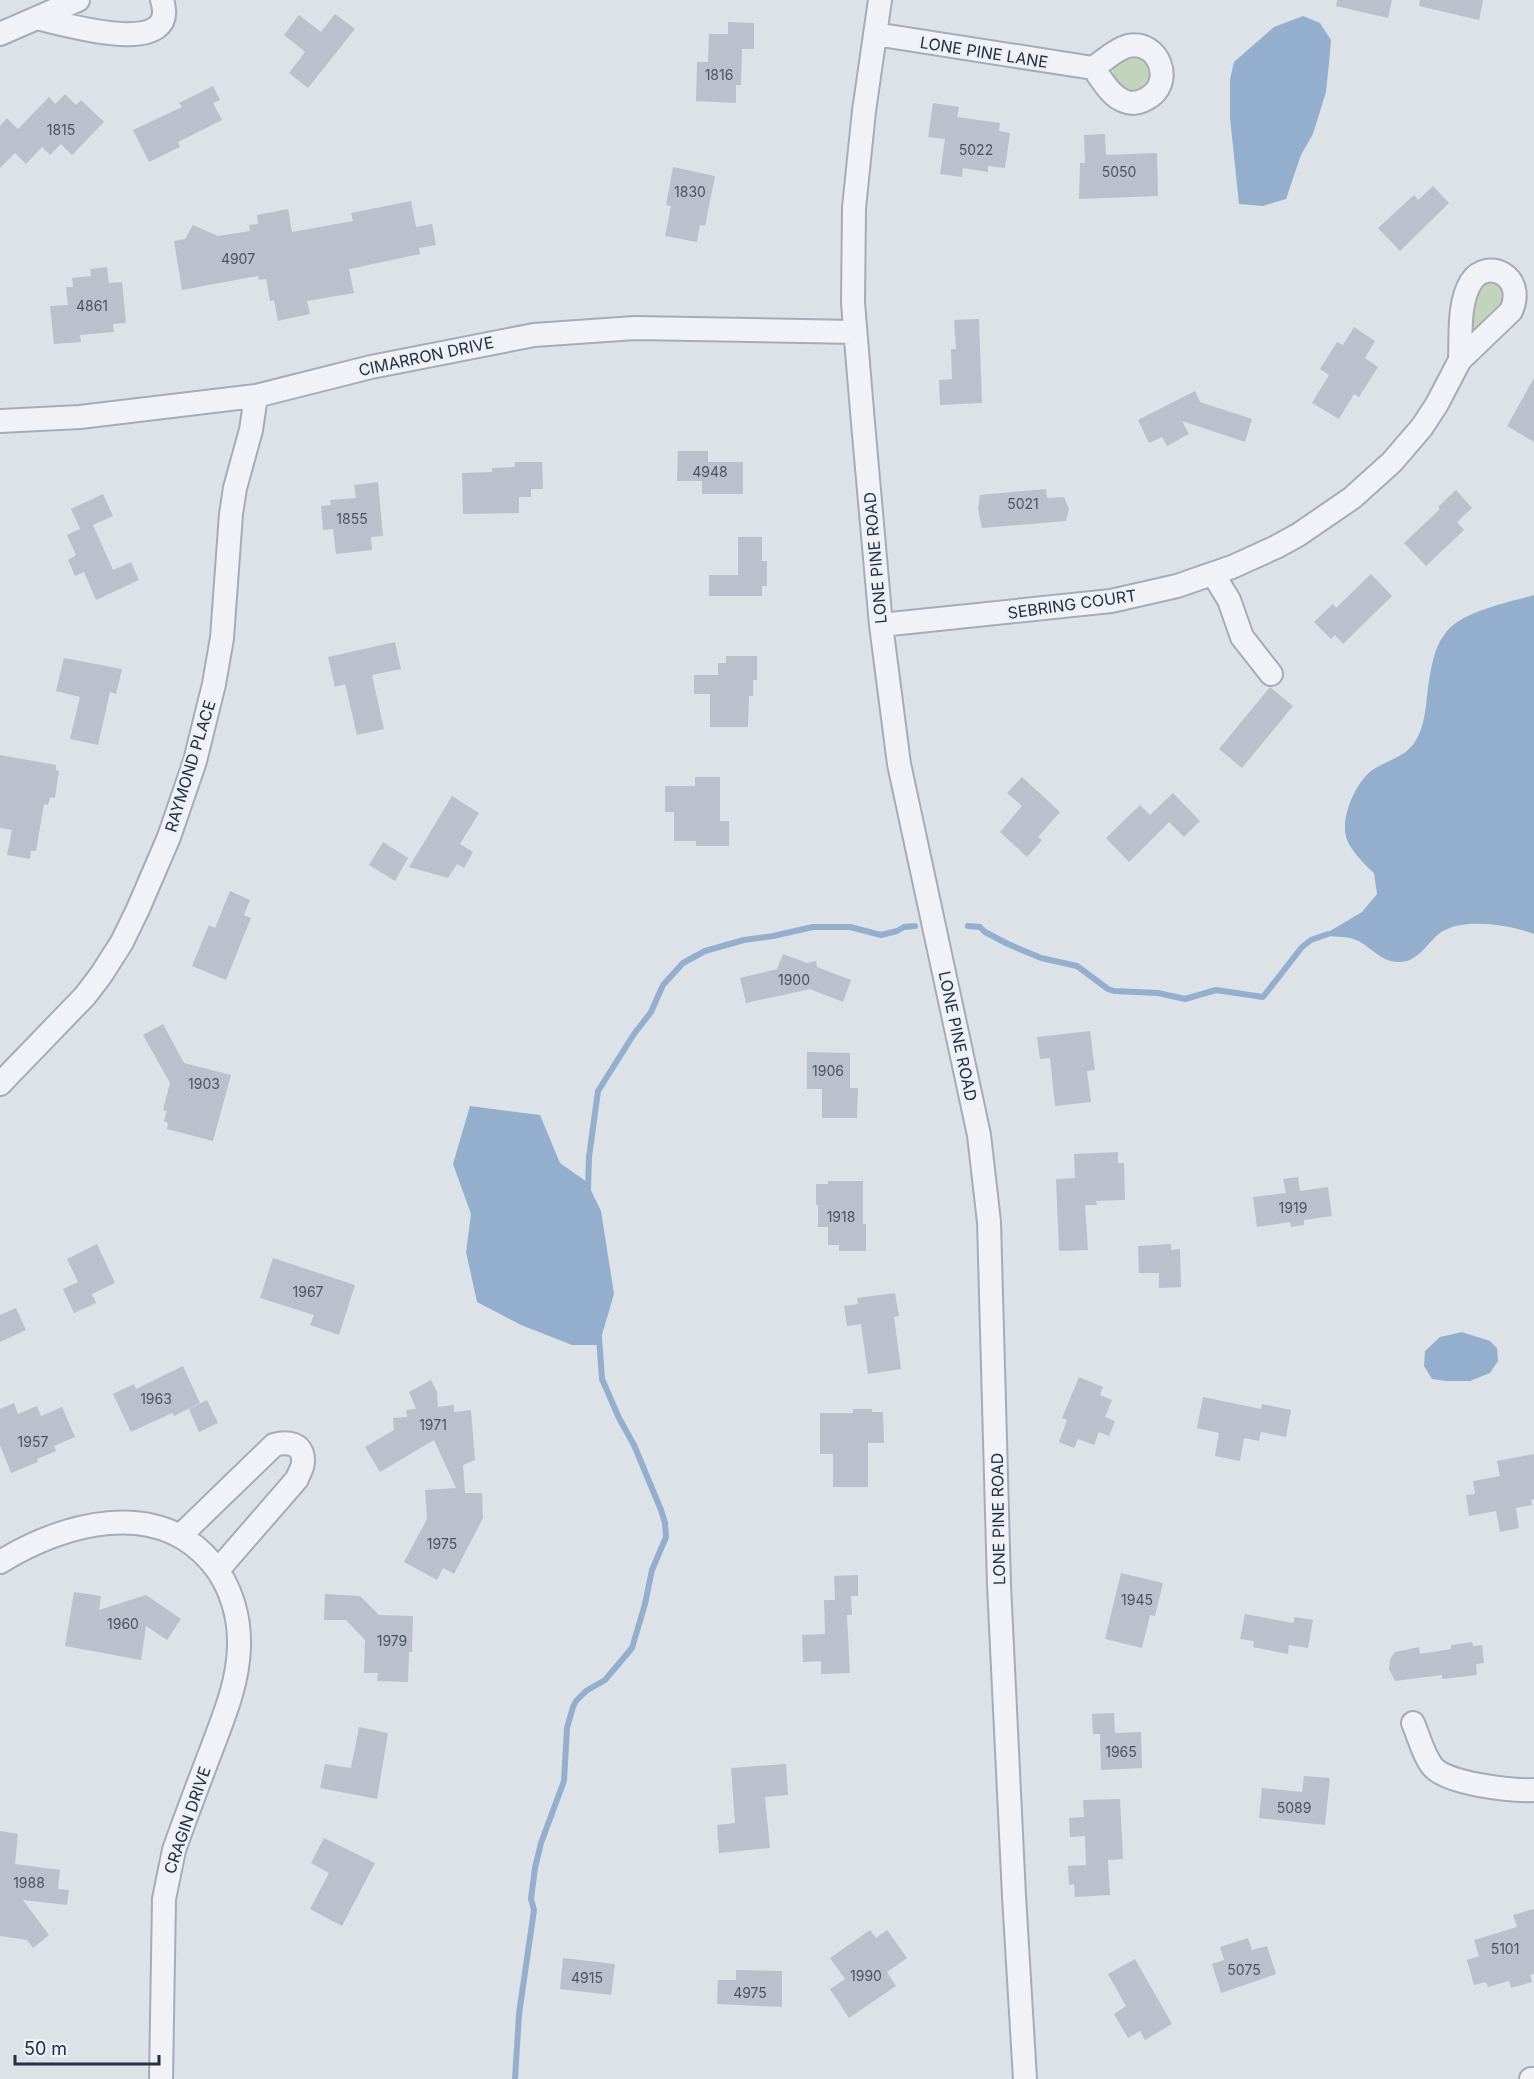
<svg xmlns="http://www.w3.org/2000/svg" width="1534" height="2079" viewBox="0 0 1534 2079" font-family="Inter,sans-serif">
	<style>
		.green { fill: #c3d4bd }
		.water { fill: #94afcd }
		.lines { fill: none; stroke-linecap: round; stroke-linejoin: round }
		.stream { stroke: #94afcd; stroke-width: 6 }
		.building { fill: #bac0cc }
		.minor-casing { stroke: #a6acb7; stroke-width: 26 }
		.minor { stroke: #f0f2f7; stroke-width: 22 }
		.labels { text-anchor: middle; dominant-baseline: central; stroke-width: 5; stroke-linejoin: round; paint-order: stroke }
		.number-label { font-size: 14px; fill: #4a5364 }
		.street-label { font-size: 16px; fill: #252f41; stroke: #edf1f6 }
	</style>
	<rect width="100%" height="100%" fill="#dde2e9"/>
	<path class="green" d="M1125,54L1146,56L1154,83L1128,96L1112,80L1114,64Z
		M1487,283C1502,282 1503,293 1504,305L1476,331L1471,330C1472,314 1470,292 1487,283Z"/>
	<path class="water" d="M1303,16L1320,23L1331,40L1329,63L1326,92L1313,134L1301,155L1286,199L1263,206L1239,204L1230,118V79L1234,62L1274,27Z
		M1534,595V934C1509,925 1463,917 1440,933C1427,943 1418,962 1400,962C1381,963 1372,947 1356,940C1347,936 1338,937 1328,936L1330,931L1362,912L1377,894L1374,873C1364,864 1350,850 1346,837C1341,816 1355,784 1371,771C1386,760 1406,758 1416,740C1425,725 1426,705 1428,687C1431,670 1433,650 1444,635C1460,611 1507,603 1534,595Z
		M470,1106L540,1115L560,1163L587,1182L601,1211L614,1294L599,1345H572L521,1325L477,1302L466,1252L471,1214L453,1164Z
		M1462,1332L1490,1341L1497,1348L1498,1361L1490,1373L1470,1381H1446L1432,1379L1424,1366L1425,1351L1440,1337Z"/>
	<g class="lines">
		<path class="stream" d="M968,926L980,927L985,932L1008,944L1041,958L1077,966L1108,989L1114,991L1158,993L1185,999L1216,990L1263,997L1302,947L1311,940L1328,934
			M588,1189L589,1157L598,1091L634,1034L651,1012L663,985L683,963L705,951L744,940L773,936L813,927H850L881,935L897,931L904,927L915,926
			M515,2079L519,2014L534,1910L531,1899L535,1868L541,1843L564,1781L567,1728L573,1707L576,1701L586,1691L605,1680L632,1648L645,1604L652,1570L666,1537L665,1523L661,1510L634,1445L619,1418L602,1379L599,1337"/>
	</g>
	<path class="building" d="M1337,0H1392L1388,18L1336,6Z
		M1420,0H1483L1479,20L1419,6Z
		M335,14L355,29L308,88L289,73L305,52L284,35L299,15L321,32Z
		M728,22L754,23V49H742L741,85H736V103L696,101L697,62H708L709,34H728Z
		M213,86L220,100L213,103L222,120L178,142L180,147L149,162L133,130L182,107L179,103Z
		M65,94L76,105L81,100L104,122L72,155L61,144L50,155L42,147L26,164L15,153L0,168V126L7,118L18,129L49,97L55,104Z
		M933,103L959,107L957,117L1000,123L999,131L1010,133L1005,168L988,166V172L963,168L962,177L940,174L945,139L928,137Z
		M1105,134L1106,155L1157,153L1158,196L1079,199L1080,163H1085L1084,135Z
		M673,167L715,176L705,226L700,225L697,242L665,236L671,206L666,205Z
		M1433,186L1449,203L1400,251L1378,228L1414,195L1418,200Z
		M411,201L416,227L432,224L436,245L419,248L420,254L349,269L354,293L307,301L310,314L278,321L274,300L270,301L266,279L259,280L258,276L182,290L174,241L185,239L193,225L218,236L250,231L249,225L258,224L257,215L288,209L292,232L353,221L351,213Z
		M107,267L109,283L122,282L126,323L113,324L114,332L80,335L81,342L54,344L50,306L68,305L66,287H73L72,278L91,276L90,269Z
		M979,319L982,403L940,405L939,380L952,379L951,349H956L954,320Z
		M1354,327L1375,341L1365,358L1378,367L1359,397L1354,394L1339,419L1312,403L1329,375L1320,369L1337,342L1343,345Z
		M1534,378V442L1507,426Z
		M1195,391L1200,402L1252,419L1245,442L1182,421L1189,434L1167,446L1162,437L1149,443L1138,420Z
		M678,451H708V462H743V494H702V481H677Z
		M515,462H542L543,489H531V497H519V513L463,514L462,473L492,472V468L515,467Z
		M378,482L383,536L371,537L372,550L336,554L333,529L323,530L321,506L331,505L330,500L356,498L354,485Z
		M1046,489L1047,498L1064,497L1069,509L1066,521L982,528L978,509L980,495Z
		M1456,490L1472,508L1457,522L1464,530L1426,566L1404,543L1440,509L1438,507Z
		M103,494L113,516L93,525L113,570L131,562L139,580L96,600L84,572L75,576L68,560L76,555L67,535L80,529L71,509Z
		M738,537H762V561H767V586H762V596H709V575H738Z
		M1371,574L1392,596L1343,644L1335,635L1331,639L1314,622L1333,604L1336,608Z
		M395,642L401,669L372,675L384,729L357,735L345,684L335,687L328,657Z
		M726,656H757V680H753V696H749L748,727H710V694H694V675H718V663H726Z
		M64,658L122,669L116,694L110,692L98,745L70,739L80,697L56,691Z
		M1270,687L1293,706L1242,768L1219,749Z
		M0,755L56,765V770L59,771L55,798L50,797L48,805L44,804L36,851H31L30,859L7,855L12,830L0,828Z
		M695,777H720V821H729V846H696V841H674V812H665V786H695Z
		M1022,777L1060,812L1038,837L1042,840L1027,857L1000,832L1022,806L1007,793Z
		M1173,793L1200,821L1184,837L1169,822L1129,862L1106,838L1140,805L1150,815Z
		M452,796L479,813L460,844L473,852L464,868L457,864L448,878L409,867Z
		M383,842L408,858L395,881L369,865Z
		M230,891L250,900L244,915L251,918L226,980L192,966L209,925L215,928Z
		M783,954L807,963L816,961L817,967L851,980L843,1002L810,989L746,1003L740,978L777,969Z
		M163,1024L184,1063L231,1075L213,1141L167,1129L168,1123L164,1121L167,1111L163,1110L170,1083L143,1035Z
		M1090,1031L1095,1070L1087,1071L1091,1102L1055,1106L1050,1058L1040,1059L1037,1037Z
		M807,1052L850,1053V1088H858L857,1118H822V1089H807Z
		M1118,1152V1163H1124L1125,1200L1096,1201L1097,1205H1085L1088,1250L1059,1251L1056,1179L1075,1178L1074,1154Z
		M1298,1177L1300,1191L1328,1187L1332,1216L1304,1220V1225L1291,1227L1290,1222L1257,1227L1253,1197L1286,1193L1283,1179Z
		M828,1181H863V1224H866V1251H839V1245H828V1227H818V1205H816V1184H828Z
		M97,1244L115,1283L92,1294L96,1303L74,1313L63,1289L78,1282L67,1259Z
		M1171,1244V1250L1180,1249L1181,1287L1159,1288V1273H1139L1138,1246Z
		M273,1258L355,1285L339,1335L310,1325L314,1315L260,1298Z
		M895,1293L899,1316L894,1317L901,1369L868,1374L861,1324L847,1326L844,1306L858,1304L857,1298Z
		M16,1308L26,1330L0,1342V1315Z
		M183,1366L200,1403L174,1416L172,1413L131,1432L113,1394L134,1384L136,1389Z
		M1079,1377L1103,1387L1100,1395L1112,1400L1105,1417L1115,1421L1109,1436L1099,1432L1094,1445L1078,1439L1074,1448L1059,1442L1067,1420L1062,1418Z
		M431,1380L437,1392L438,1407L454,1405V1412L471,1410L475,1460L463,1465L465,1493H482L483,1518L454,1574L443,1568L437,1580L404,1562L427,1519L425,1490L456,1488L434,1440L380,1472L365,1447L394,1430L393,1418L407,1417L406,1410L416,1409L409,1392Z
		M1203,1397L1261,1409L1262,1404L1291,1410L1286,1437L1261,1432L1259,1441L1244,1438L1240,1461L1215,1456L1219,1433L1197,1428Z
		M207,1400L218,1423L199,1432L189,1409Z
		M14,1403L18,1414L37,1406L41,1416L62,1407L75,1437L54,1446L56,1451L37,1459L38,1462L11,1473L0,1445V1409Z
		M853,1409H872V1412H883L884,1443H868V1487H833V1454H820V1413H853Z
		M1534,1454V1499L1531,1500L1532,1505L1516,1508L1519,1528L1500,1532L1496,1511L1469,1516L1466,1495L1475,1494L1473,1481L1500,1476L1497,1461Z
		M1121,1573L1163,1583L1155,1616L1150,1615L1142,1648L1105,1639Z
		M858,1575V1596H851L852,1615H847L850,1673L821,1674V1661L803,1662L802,1635L825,1634L824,1600H835L834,1576Z
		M74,1592L101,1596L99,1610L146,1595L181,1619L167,1640L146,1626L141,1660L65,1646Z
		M325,1594L360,1596L379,1615L413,1616L412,1652H409L408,1682L377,1681L378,1673H364L365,1640L346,1620H324Z
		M1245,1614L1293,1623L1295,1617L1313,1620L1308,1648L1289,1645L1288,1654L1253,1647L1254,1641L1240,1639Z
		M1472,1642L1473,1646L1482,1645L1484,1663L1476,1664L1477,1675L1442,1679V1675L1395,1681L1389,1669L1390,1659L1395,1652L1419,1647L1420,1654L1451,1649V1645Z
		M1114,1713L1115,1733L1141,1732L1142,1768L1101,1770L1100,1734H1093L1092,1714Z
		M359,1727L388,1733L377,1799L320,1788L325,1764L351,1768Z
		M786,1764L788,1795L765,1797L770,1848L719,1853L717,1825L735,1823L731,1768Z
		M1304,1776L1330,1778L1325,1825L1259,1818L1262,1788L1302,1792Z
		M1120,1799L1123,1859L1108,1860L1110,1895L1075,1897L1074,1884L1069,1885L1068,1866L1086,1865L1085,1836L1070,1837L1069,1818L1084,1817L1083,1800Z
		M0,1831L18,1834L15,1864L60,1870L58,1889L69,1890L67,1905L23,1900L49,1935L33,1948L27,1940L0,1936Z
		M324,1838L375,1863L342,1926L310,1909L329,1873L311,1863Z
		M1534,1909V1974L1530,1975L1532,1982L1511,1988L1509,1981L1488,1987L1486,1982L1474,1985L1467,1960L1479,1956L1474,1940L1517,1927L1513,1915Z
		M870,1930L876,1938L887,1930L907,1958L887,1972L896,1986L849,2018L830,1989L845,1979L830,1958Z
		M1248,1938L1252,1950L1267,1946L1276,1974L1221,1993L1212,1964L1224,1960L1220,1947Z
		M563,1958L615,1964L611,1995L560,1989Z
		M1135,1959L1172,2024L1145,2040L1140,2031L1128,2038L1114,2014L1126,2006L1108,1974Z
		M736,1970L782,1971V2007L717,2004L718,1980H736Z"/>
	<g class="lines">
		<defs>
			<path id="minor" d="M880,0L864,111L854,208L853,303L863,423L881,625L899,764L979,1135L989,1222L999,1585L1014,1896L1025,2079
				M37,18C64,24 181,60 162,0
				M0,34L78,0
				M875,34L1093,68C1104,61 1114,50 1128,46C1159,39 1176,84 1146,99C1139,103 1131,104 1124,101C1110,96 1102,79 1093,68
				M0,421L80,417L256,396L371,367L534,335L635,328L855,332
				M1213,574L1229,600L1242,637L1271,674
				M881,625L1111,601L1177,586L1232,567L1276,547L1298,535L1352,498L1392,462L1422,427L1437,404L1460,360L1511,311C1527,276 1487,257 1471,282C1458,303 1461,336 1460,360
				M0,1084L85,996L101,975L122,942L138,909L169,837L195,761L214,684L222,638L231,514L235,488L251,430L256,396
				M181,1535L274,1445C287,1441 303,1443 303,1460C304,1466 299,1473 297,1479L218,1570
				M0,1562C63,1524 156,1496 212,1563C231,1586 240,1617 239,1647C238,1683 224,1716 212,1748C199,1782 186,1816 174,1850L164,1899L161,2079
				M1413,1723C1419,1737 1423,1754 1432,1766C1446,1784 1512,1791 1534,1790
				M1531,2079H1534"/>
		</defs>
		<use href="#minor" class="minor-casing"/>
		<use href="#minor" class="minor"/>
	</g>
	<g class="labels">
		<g class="number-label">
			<text x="719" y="74">1816</text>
			<text x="61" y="129">1815</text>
			<text x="976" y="149">5022</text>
			<text x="1119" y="171">5050</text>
			<text x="690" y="191">1830</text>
			<text x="238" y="258">4907</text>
			<text x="92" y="305">4861</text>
			<text x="710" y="471">4948</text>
			<text x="1023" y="503">5021</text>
			<text x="352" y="518">1855</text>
			<text x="794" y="979">1900</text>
			<text x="828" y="1070">1906</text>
			<text x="204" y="1083">1903</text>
			<text x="1293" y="1207">1919</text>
			<text x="841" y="1216">1918</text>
			<text x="308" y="1291">1967</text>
			<text x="156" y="1398">1963</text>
			<text x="433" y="1424">1971</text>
			<text x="33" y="1441">1957</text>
			<text x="442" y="1543">1975</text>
			<text x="1137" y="1599">1945</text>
			<text x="123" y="1623">1960</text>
			<text x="392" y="1640">1979</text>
			<text x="1121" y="1751">1965</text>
			<text x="1294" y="1807">5089</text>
			<text x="29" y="1882">1988</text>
			<text x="1505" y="1948">5101</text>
			<text x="1244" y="1969">5075</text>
			<text x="866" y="1975">1990</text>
			<text x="587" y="1977">4915</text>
			<text x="750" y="1992">4975</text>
		</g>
		<g class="street-label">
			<text transform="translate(984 52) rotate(9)">LONE PINE LANE</text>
			<text transform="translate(426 356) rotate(-12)">CIMARRON DRIVE</text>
			<text transform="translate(875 558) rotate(-95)">LONE PINE ROAD</text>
			<text transform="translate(1072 604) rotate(-8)">SEBRING COURT</text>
			<text transform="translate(190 766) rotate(-73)">RAYMOND PLACE</text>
			<text transform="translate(958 1036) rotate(78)">LONE PINE ROAD</text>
			<text transform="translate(998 1519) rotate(-91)">LONE PINE ROAD</text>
			<text transform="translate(187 1820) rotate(-71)">CRAGIN DRIVE</text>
		</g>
	</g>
	<path d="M15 2055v9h144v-9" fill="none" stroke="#252f41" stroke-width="3"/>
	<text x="24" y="2055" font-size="18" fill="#252f41" stroke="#edf1f6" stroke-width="4.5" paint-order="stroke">50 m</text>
</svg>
